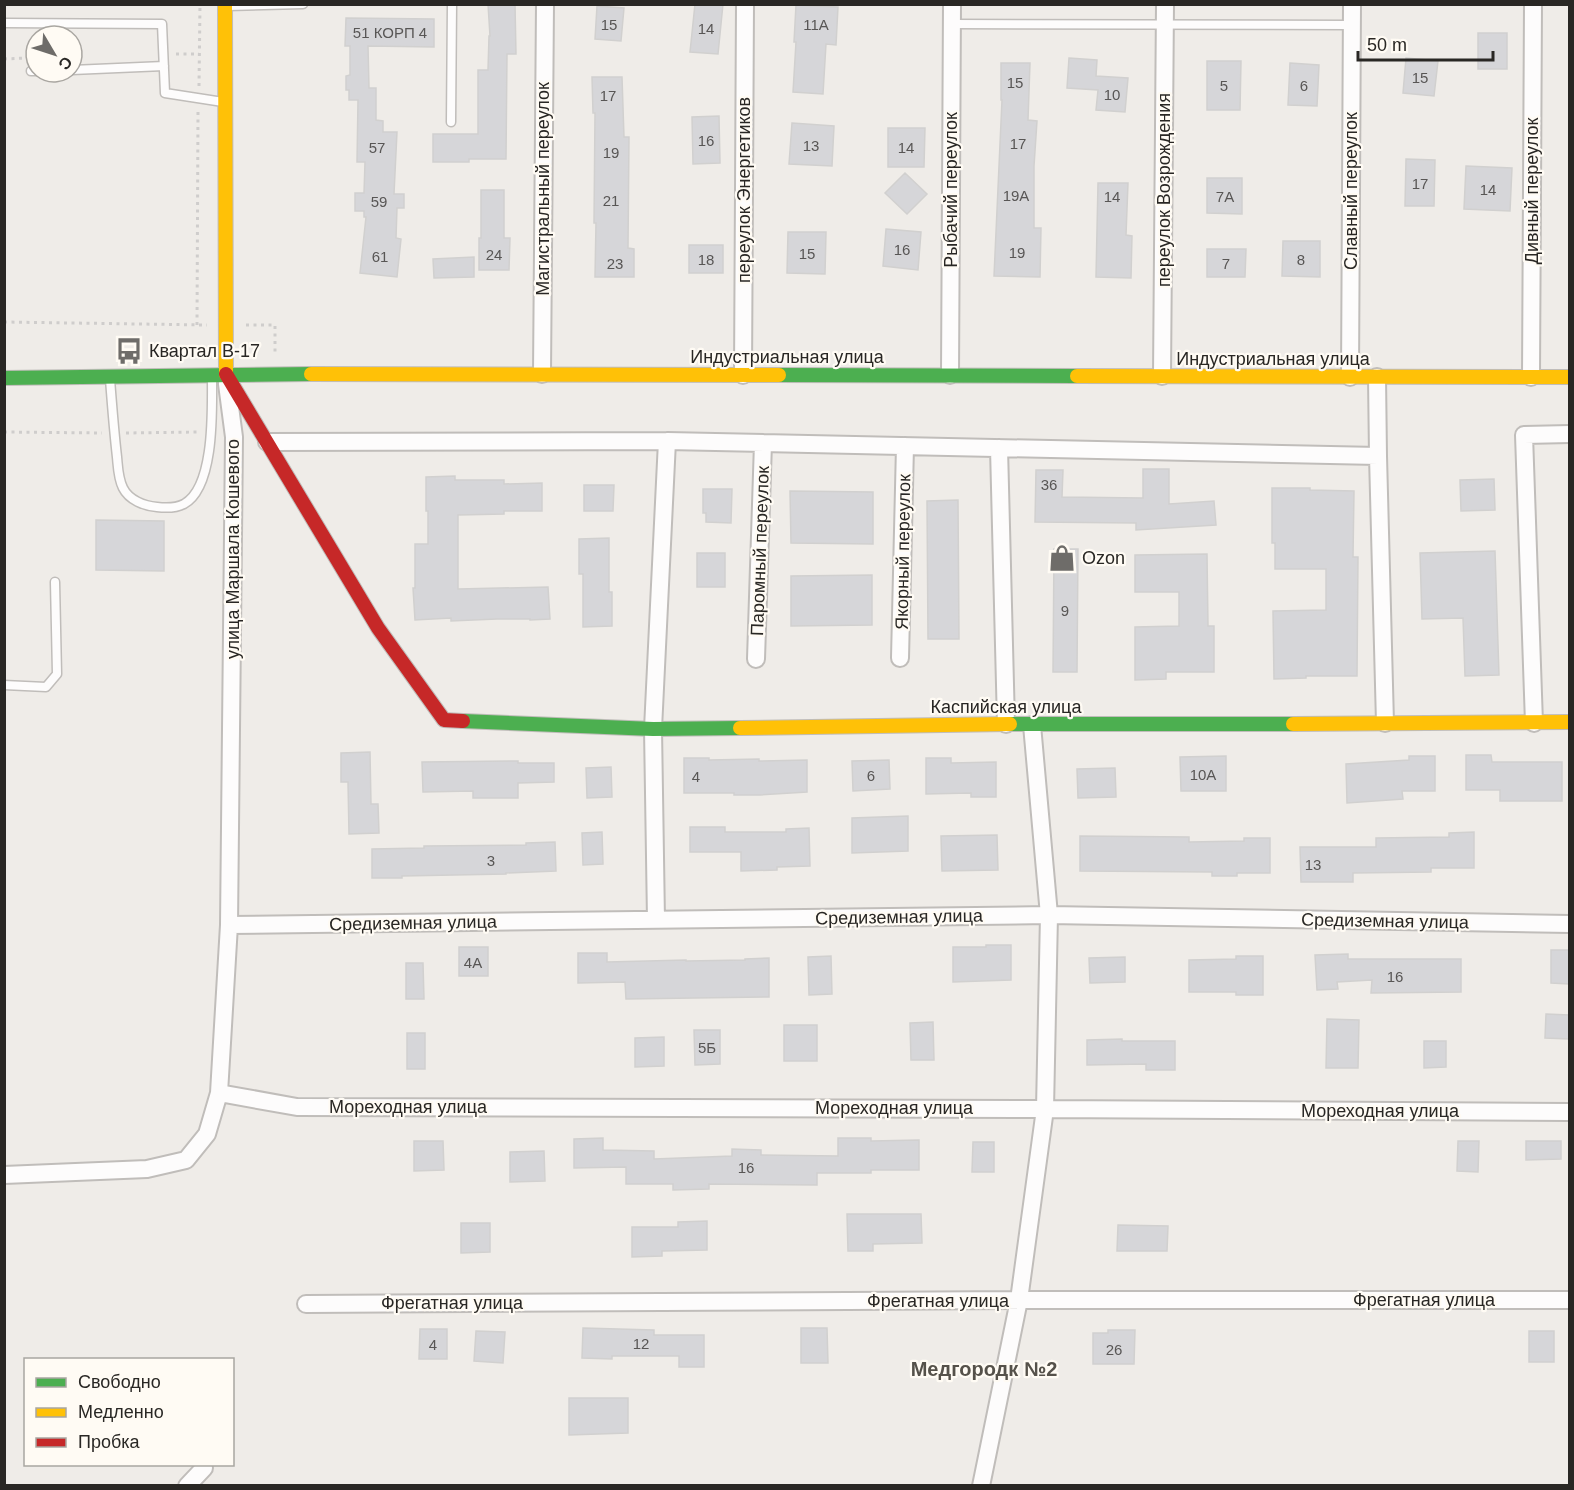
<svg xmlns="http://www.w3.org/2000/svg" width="1574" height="1490" viewBox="0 0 1574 1490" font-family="Helvetica,sans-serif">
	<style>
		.building { fill: #d6d6d9; stroke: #d1d0cf; stroke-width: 1.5 }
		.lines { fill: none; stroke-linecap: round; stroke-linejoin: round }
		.lane-casing { stroke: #c0bdba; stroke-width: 11 }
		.street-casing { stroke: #c0bdba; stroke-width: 20 }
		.fast-casing { stroke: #c0bdba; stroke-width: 16 }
		.slow-casing { stroke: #c0bdba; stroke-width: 16 }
		.jam-casing { stroke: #c0bdba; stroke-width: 16 }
		.path { stroke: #cfcdcc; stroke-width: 3; stroke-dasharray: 3 4.5; stroke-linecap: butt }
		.lane { stroke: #fdfcfc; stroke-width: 8 }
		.street { stroke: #fdfcfc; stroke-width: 16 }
		.fast { stroke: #4caf50; stroke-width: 14 }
		.slow { stroke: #ffc107; stroke-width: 14 }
		.jam { stroke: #c62828; stroke-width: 14 }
		.labels { text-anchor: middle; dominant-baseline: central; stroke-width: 4.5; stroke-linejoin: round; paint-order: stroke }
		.number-label { font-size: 15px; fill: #585655 }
		.street-label { font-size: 18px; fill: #292724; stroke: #fffbf4 }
		.poi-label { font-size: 18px; fill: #292724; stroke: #fffbf4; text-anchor: start }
		.neighbourhood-label { font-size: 20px; font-weight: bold; fill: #55514a; stroke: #fffbf4 }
	</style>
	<rect width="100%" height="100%" fill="#efece8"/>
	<path class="building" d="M488,4H515L516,54H507L506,159H469V162H433V134H478V70H488L489,36H490Z
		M695,4H723L718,54L690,52Z
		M796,5L838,7L836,45L826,44L823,94L793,92L796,42H794Z
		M597,6L624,8L621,41L595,39Z
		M346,18L434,19V47L368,46L369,88H376V120L383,121V132H397L394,194H404V208H397L396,238L401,239L397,277L360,273L366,217H364V211H355V193H364L365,162H357L358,100H349V90H346V76L350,75V46H345Z
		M1478,33H1507V69H1478Z
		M1069,58L1097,60L1096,76L1128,78L1125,112L1096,110L1098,90L1067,88Z
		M1406,58L1438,61L1434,96L1403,93Z
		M1207,61H1241L1240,110H1207Z
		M1001,63H1030L1028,120L1037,121L1034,166V228H1041L1040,277L994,276L1002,100H1001Z
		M1290,63L1319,65L1317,106L1288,105Z
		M592,77H622L624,137H629L628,248L634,249V277H595L596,223H594L595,113H593Z
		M719,116L720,163L693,164L692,117Z
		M792,123L834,126L832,166L789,164Z
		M888,128H925L924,167H888Z
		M1406,159L1435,160L1434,206H1405Z
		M1466,166L1512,168L1510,211L1464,209Z
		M905,173L927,194L907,214L885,193Z
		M1207,178H1242V214L1207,213Z
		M1098,183H1128L1126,235L1132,236L1131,278L1096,277Z
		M481,190H504V238H510L509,270H479V238H481Z
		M886,229L921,232L918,270L883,266Z
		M788,232H826L825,274L787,273Z
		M1283,241H1320V277L1282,276Z
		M689,245H723V273H689Z
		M1207,249H1246L1245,277H1207Z
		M474,257V277L434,278L433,259Z
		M1143,469H1169V504L1214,501L1216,525L1136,530V523L1035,522L1036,470H1063L1062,497L1143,498Z
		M455,476V480H504V484L542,483V511H504V514L458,515V589L548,587L550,619L530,620V619H497L451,621V618L415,620L413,588H415V544H428V511H426V477Z
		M1494,479L1495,510L1461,511L1460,480Z
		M584,485H614L613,511H584Z
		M1272,488H1310V490L1354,491L1353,557H1358L1357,676H1306V678L1274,679L1273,611L1326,610V569H1275V543H1272Z
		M703,489H732L731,523L706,522V513H703Z
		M790,491L873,492V544L791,543Z
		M958,500L959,639H928L927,501Z
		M96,520L164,521V571L96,570Z
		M609,538V592H612V626L583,627V574H579V539Z
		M1054,549H1078L1077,672H1053Z
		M1495,551L1499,675L1465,676L1463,618L1422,619L1420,553Z
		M697,553H725V587H697Z
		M1207,554L1208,626H1214V672H1166V679L1135,680V627L1179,626V592H1135V555Z
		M872,575V625L791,626V576Z
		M370,752L371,804H378L379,833L349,834L348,782H341V753Z
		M1466,755H1491L1492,762H1562V801H1500V790H1466Z
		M1226,756V791H1181L1180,757Z
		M1409,756H1435V791H1402L1403,799L1347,803L1346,764L1409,760Z
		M684,758H709V760L759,759V761L807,760V792L760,795H734V793H684Z
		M926,758H951V763L996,762V797H971V793L926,794Z
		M889,760L890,789L853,791L852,761Z
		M518,761V763H554V782L518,783V798H473V791L423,792L422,762Z
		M611,767L612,797L587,798L586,768Z
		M1115,768L1116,797L1078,798L1077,769Z
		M908,816V851L852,853V818Z
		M690,827H725V832H786V829L809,828L810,866L777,867V870L741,871V852H690Z
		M602,832L603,864L583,865L582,833Z
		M1474,832V868H1431V872L1353,873V882H1301L1300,847H1376V838L1449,837V833Z
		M997,835L998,870L942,871L941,836Z
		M1080,836L1189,837V842L1244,841V838H1270V873H1237V876H1212V872L1080,871Z
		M555,842L556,871L506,873V874L402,876V878H372V849L424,848V846L526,845V843Z
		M986,945H1011V980L953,982V947H986Z
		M459,947H488V976H459Z
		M1551,950H1569V984L1551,983Z
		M578,953H607V962L686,960V961L745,960V959L769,958V997L626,999L625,982L578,983Z
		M1348,954V959H1461V992L1371,993L1372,980L1337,982L1338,989L1317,990L1315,955Z
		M831,956L832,994L809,995L808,957Z
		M1236,956H1263V995H1236V992H1189V960L1236,959Z
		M1125,957V982L1090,983L1089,958Z
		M406,963H423L424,999H406Z
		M1546,1014L1569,1015V1039L1545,1038Z
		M1327,1019L1359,1020L1358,1068H1326Z
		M933,1022L934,1060H911L910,1023Z
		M784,1025H817V1061H784Z
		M694,1030H720V1064L695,1065Z
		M407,1033H425V1069H407Z
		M664,1037V1066L635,1067V1038Z
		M1122,1039V1041H1175V1070H1146V1064L1087,1065V1040Z
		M1424,1041H1446V1067L1424,1068Z
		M603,1138V1150L654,1151V1159L732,1156V1149L761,1150V1155L838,1156V1138H871V1141L919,1140V1170H871V1173H817V1185L709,1184V1189L673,1190V1184H626V1167L574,1168V1139Z
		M414,1141H443L444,1170L414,1171Z
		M1458,1141H1479L1478,1172L1457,1171Z
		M1526,1141H1561V1159L1526,1160Z
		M973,1142H994V1172H972Z
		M544,1151L545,1181L510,1182V1152Z
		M847,1214H921L922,1243L873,1244V1251H848Z
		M707,1221V1250L662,1251V1256L632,1257V1227H678V1222Z
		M461,1223H490V1252L461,1253Z
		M1118,1225L1168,1226L1167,1251H1117Z
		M583,1328L654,1330V1335H704V1367H679V1356H612V1359L582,1358Z
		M801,1328H827L828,1363H801Z
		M420,1329H447V1359H419Z
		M1108,1330H1135L1134,1364H1093V1333H1108Z
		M476,1331L505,1332L503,1363L474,1361Z
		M1529,1331H1554V1362H1529Z
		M569,1398H628V1433L569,1435Z"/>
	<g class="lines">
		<defs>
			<path id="lane" d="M228,6L303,4
				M4,23L162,24L165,93L223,102
				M952,24L1352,25
				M72,70L164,66
				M31,71H36
				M451,122L452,4
				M110,379C112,405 114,431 117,457C118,467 118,478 123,488C129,500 144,506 157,507C165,508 176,508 184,504C215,487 212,409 212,378
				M4,685L46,687L57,674L55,582"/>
			<path id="street" d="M542,374L545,4
				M743,375L745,4
				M950,375L952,4
				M1162,376L1165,4
				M1350,377L1352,4
				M1531,377L1533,4
				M667,441L1378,456L1377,377
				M267,442L667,441L653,729L656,920
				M999,448L1006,724
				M1378,456L1385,723
				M900,658L905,446
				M756,659L763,443
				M1534,723L1524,435L1570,434
				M229,925L1049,915L1570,924
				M219,1093L297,1107L1045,1109L1570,1112
				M4,1175L147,1169L186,1160L207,1134L219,1093L229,925L234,437L227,384
				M306,1304L1019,1300H1570
				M187,1486L204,1468
				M981,1486L1019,1300L1045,1109L1049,915L1032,725"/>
			<path id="fast" d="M779,375L1077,376
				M4,378L311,374
				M463,721L653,729L740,728
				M1010,724H1293"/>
			<path id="slow" d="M225,4L226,374
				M311,374L779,375
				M1077,376L1570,377
				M1293,724L1570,722
				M740,728L1010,724"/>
			<path id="jam" d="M226,374L378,628L444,720L463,721"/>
		</defs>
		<use href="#lane" class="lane-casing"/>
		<use href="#street" class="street-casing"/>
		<use href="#fast" class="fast-casing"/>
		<use href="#slow" class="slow-casing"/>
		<use href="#jam" class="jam-casing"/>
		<path class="path" d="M176,54H199
			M4,59L27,58
			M199,86L200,4
			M4,322L207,325
			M197,325L198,111
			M246,325H275V355
			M4,432L102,433
			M126,433L198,432"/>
		<use href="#lane" class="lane"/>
		<use href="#street" class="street"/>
		<use href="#fast" class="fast"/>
		<use href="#slow" class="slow"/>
		<use href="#jam" class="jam"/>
	</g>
	<defs>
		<symbol id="bus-bare" viewBox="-9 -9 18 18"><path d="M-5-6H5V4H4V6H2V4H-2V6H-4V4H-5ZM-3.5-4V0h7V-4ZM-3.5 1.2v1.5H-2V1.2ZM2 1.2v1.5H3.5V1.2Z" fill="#6e6c69" stroke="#fffbf4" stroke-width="2.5" paint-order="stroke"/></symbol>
		<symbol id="shop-bare" viewBox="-9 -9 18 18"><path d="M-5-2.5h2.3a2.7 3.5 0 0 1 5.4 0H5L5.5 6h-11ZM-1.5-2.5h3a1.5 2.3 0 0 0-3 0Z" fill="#6e6c69" stroke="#fffbf4" stroke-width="2.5" paint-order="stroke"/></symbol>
	</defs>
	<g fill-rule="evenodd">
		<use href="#bus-bare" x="110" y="332" width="38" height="38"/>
		<use href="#shop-bare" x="1043" y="539" width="38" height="38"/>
	</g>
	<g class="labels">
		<g class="number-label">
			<text x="609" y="24">15</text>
			<text x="816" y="24">11А</text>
			<text x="706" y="28">14</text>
			<text x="390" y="32">51 КОРП 4</text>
			<text x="1420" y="77">15</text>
			<text x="1015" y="82">15</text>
			<text x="1224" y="85">5</text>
			<text x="1304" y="85">6</text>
			<text x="1112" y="94">10</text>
			<text x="608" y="95">17</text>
			<text x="706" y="140">16</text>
			<text x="1018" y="143">17</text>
			<text x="811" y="145">13</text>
			<text x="377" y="147">57</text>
			<text x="906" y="147">14</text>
			<text x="611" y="152">19</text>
			<text x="1420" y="183">17</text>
			<text x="1488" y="189">14</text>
			<text x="1016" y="195">19А</text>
			<text x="1112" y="196">14</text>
			<text x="1225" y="196">7А</text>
			<text x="611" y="200">21</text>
			<text x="379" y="201">59</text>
			<text x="902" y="249">16</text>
			<text x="1017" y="252">19</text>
			<text x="807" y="253">15</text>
			<text x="494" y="254">24</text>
			<text x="380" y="256">61</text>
			<text x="706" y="259">18</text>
			<text x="1301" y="259">8</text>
			<text x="615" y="263">23</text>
			<text x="1226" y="263">7</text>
			<text x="1049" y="484">36</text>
			<text x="1065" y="610">9</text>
			<text x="1203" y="774">10А</text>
			<text x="871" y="775">6</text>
			<text x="696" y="776">4</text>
			<text x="491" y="860">3</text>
			<text x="1313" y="864">13</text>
			<text x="473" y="962">4А</text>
			<text x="1395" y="976">16</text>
			<text x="707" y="1047">5Б</text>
			<text x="746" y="1167">16</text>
			<text x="641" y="1343">12</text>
			<text x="433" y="1344">4</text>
			<text x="1114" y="1349">26</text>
		</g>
		<g class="street-label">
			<text transform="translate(543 189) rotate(-90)">Магистральный переулок</text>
			<text transform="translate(744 190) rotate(-90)">переулок Энергетиков</text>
			<text transform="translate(951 190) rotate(-90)">Рыбачий переулок</text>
			<text transform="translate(1164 190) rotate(-90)">переулок Возрождения</text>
			<text transform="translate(1351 191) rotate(-90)">Славный переулок</text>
			<text transform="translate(1532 191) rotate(-90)">Дивный переулок</text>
			<text x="787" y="357">Индустриальная улица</text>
			<text x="1273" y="359">Индустриальная улица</text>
			<text transform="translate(233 549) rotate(-90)">улица Маршала Кошевого</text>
			<text transform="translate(760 551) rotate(-88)">Паромный переулок</text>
			<text transform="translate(903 552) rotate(-89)">Якорный переулок</text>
			<text x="1006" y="707">Каспийская улица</text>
			<text transform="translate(899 917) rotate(-1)">Средиземная улица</text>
			<text transform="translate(1385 921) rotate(1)">Средиземная улица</text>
			<text transform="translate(413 923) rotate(-1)">Средиземная улица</text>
			<text x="408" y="1107">Мореходная улица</text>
			<text x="894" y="1108">Мореходная улица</text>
			<text x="1380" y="1111">Мореходная улица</text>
			<text x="1424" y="1300">Фрегатная улица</text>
			<text x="938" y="1301">Фрегатная улица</text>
			<text x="452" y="1303">Фрегатная улица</text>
		</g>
		<g class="poi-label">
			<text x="149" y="351">Квартал В-17</text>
			<text x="1082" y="558">Ozon</text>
		</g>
		<g class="neighbourhood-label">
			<text x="984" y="1369">Медгородк №2</text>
		</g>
	</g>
	<rect width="1574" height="1490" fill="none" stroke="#292724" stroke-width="12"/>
	<rect x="24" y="1358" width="210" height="108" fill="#fffbf4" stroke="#a9a6a1" stroke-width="1.5"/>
	<rect x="36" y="1378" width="30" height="9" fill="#4caf50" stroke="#a9a6a1" stroke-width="1.5"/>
	<text x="78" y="1388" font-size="18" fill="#292724">Свободно</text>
	<rect x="36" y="1408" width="30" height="9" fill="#ffc107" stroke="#a9a6a1" stroke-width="1.5"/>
	<text x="78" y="1418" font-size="18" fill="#292724">Медленно</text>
	<rect x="36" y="1438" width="30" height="9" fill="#c62828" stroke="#a9a6a1" stroke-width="1.5"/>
	<text x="78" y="1448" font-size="18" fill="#292724">Пробка</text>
	<g transform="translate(54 54) rotate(129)"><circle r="28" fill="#fffbf4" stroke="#a9a6a1" stroke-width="1.5"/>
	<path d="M0-4.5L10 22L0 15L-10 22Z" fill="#6e6c69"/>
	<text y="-9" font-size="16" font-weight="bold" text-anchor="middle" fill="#292724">С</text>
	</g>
	<path d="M1358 51v9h135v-9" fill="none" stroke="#292724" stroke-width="3"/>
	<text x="1367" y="51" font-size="18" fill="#292724" stroke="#fffbf4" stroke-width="4.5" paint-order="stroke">50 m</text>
</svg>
